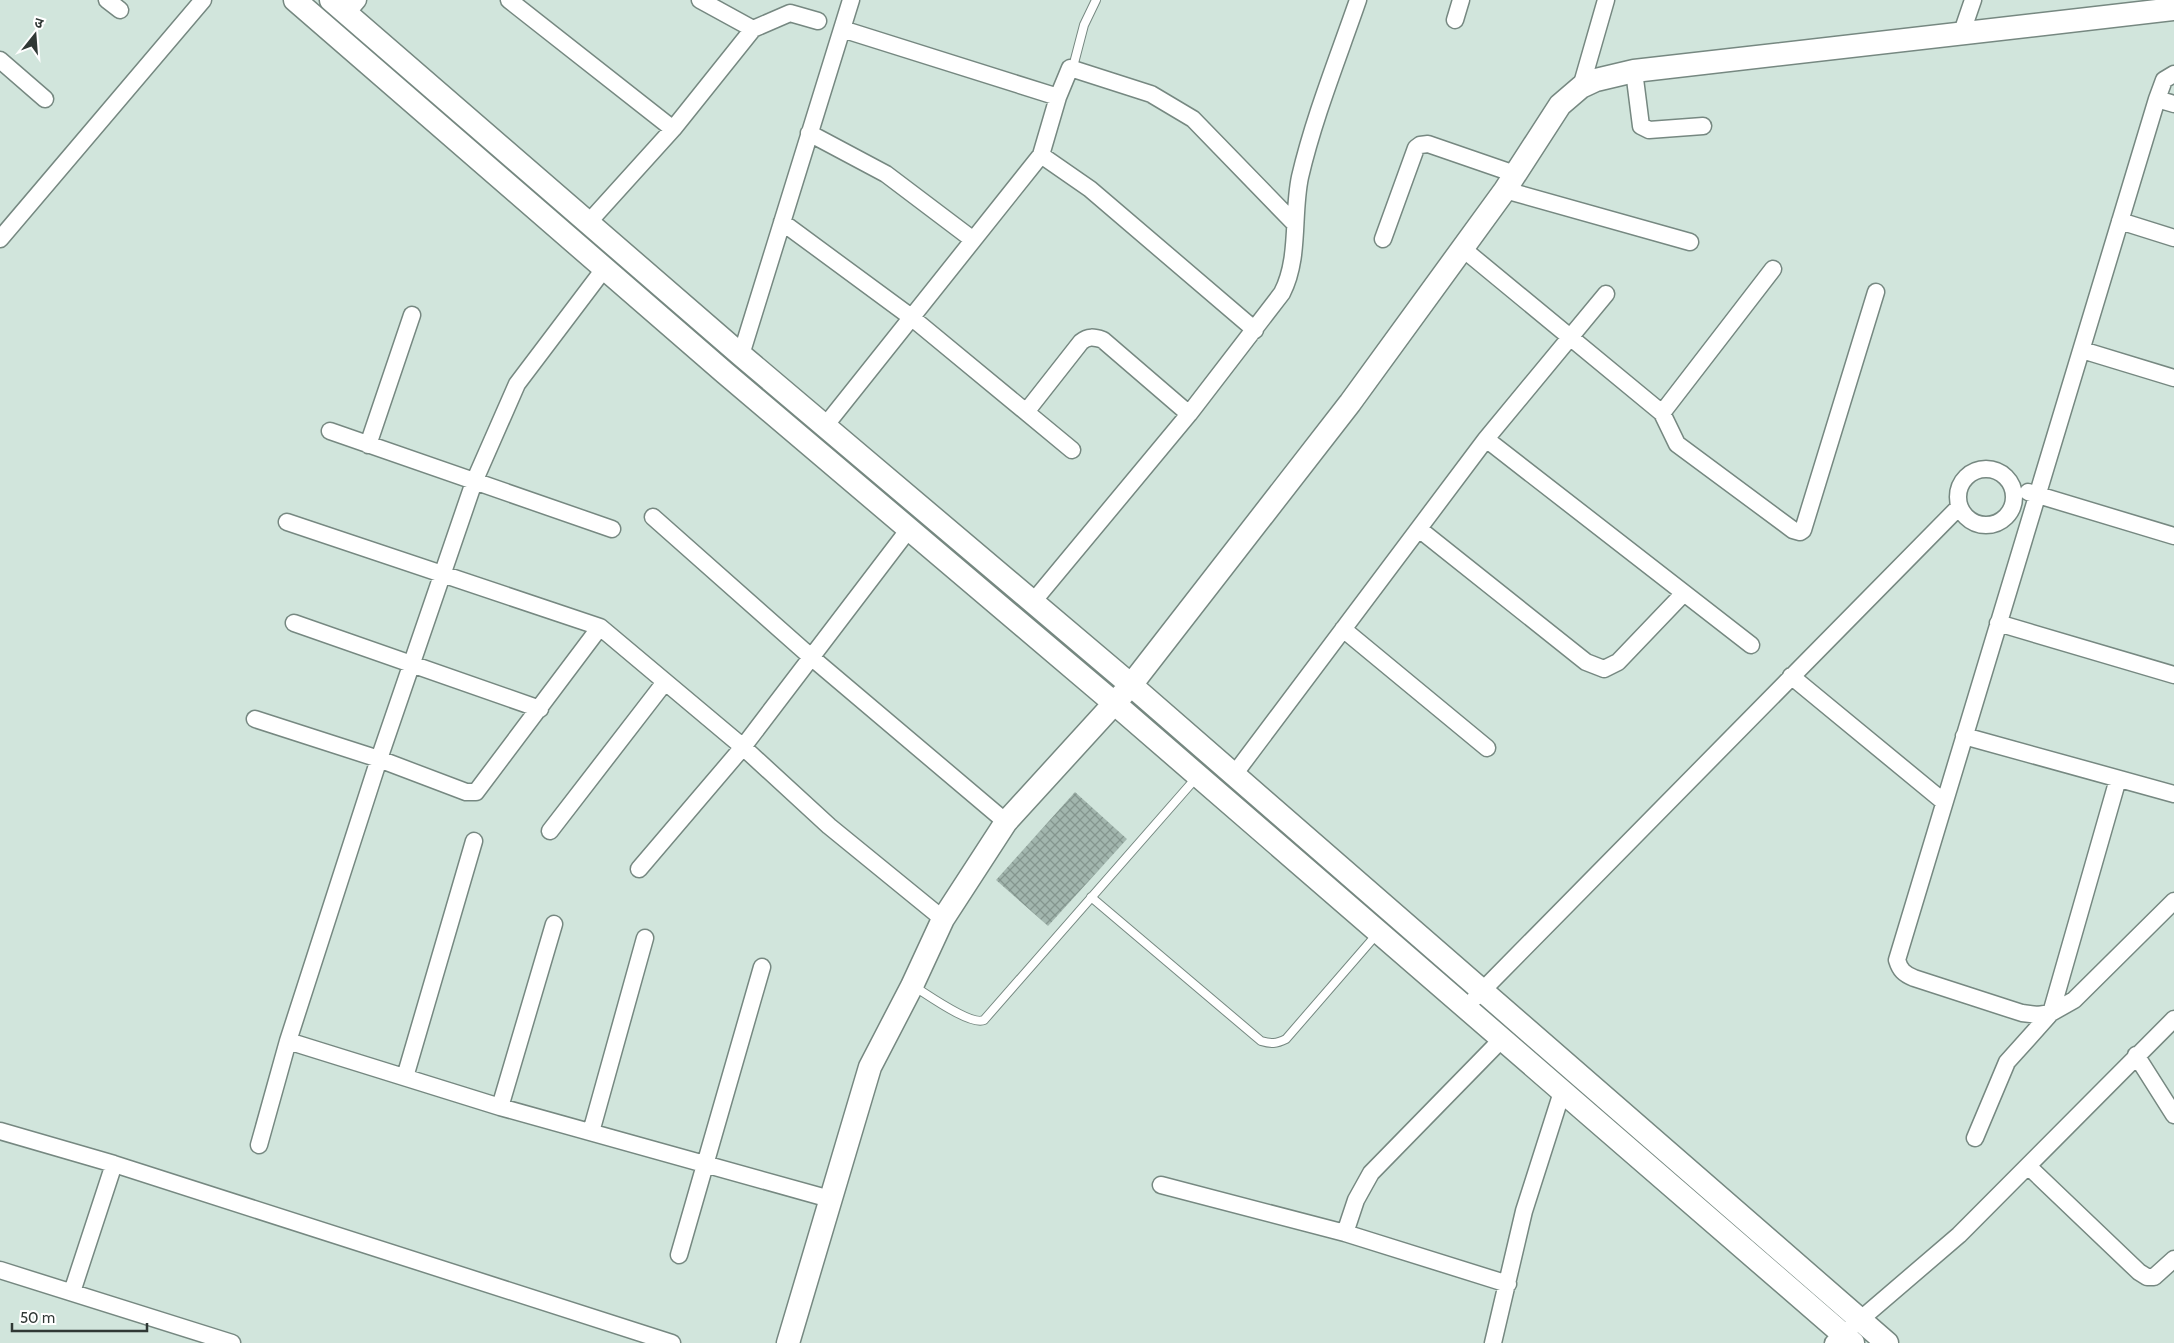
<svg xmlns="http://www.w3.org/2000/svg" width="2174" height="1343" viewBox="0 0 2174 1343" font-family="Cabin,'Noto Sans Devanagari',sans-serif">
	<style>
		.building { fill: url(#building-cross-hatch) }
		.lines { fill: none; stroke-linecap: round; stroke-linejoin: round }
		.lane-casing { stroke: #768881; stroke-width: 10 }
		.street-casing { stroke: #768881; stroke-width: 19 }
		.secondary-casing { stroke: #768881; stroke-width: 25 }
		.lane { stroke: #fff; stroke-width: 8 }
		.street { stroke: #fff; stroke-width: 16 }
		.secondary { stroke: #fff; stroke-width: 22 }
	</style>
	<defs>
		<pattern id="building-cross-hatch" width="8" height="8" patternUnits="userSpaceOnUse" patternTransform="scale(1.25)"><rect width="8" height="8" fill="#a2b6ae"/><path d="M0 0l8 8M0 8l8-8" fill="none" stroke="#84958e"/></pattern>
	</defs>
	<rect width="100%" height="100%" fill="#d1e5dc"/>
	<path class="building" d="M1075,792L1127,839L1048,926L996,880Z"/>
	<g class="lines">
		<defs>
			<path id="lane" d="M1073,67L1084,25L1096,0
				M1091,897L1261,1041C1271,1044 1276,1044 1286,1039L1377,934
				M915,987C928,995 971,1026 984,1020L1196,778"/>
			<path id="street" d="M107,0L120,10
				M509,0L673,129
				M700,0L753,29
				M347,13L358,0
				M1455,20L1461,0
				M842,29L1058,97
				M1962,32L1973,0
				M0,60L45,99
				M1634,71L1641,126L1649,130L1703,126
				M2174,74L2164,80L2157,99L1897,960C1900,970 1904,974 1914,978L2022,1013L2038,1015L2051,1013L2074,1000L2174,901
				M1581,87L1606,0
				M2157,99L2174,104
				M809,133L886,174L972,239
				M1041,155L1090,189L1255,330
				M1505,190L1690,242
				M2120,221L2174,238
				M782,222L911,317L1072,450
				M588,223L673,129L753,29L790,13L818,21
				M0,239L203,0
				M1383,239L1416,148L1420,145L1428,144L1515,174
				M1462,248L1662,413L1677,444L1793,530L1800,532L1803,530L1876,292
				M604,269L517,384L474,482L379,759L288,1041L500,1107L830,1199
				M2082,350L2174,378
				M741,355L851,0
				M1026,412L1081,342C1088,336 1094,337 1103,340L1189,414
				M1662,413L1773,269
				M825,426L1041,155L1058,97L1070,68L1151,94L1193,119L1295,224
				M330,431L612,529
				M1486,439L1751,645
				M368,445L412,315
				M1958 497a28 28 0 1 1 56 0a28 28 0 1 1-56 0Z
				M2028,492L2174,536
				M653,517L811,657L1006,822
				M287,522L600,627L743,747L829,826L943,919
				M1419,529L1586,662L1604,669L1618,662L1684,593
				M1032,603L1189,414L1282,293C1300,258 1292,215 1300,177C1314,117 1338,58 1358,0
				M294,623L540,709
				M1998,623L2174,675
				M1343,629L1487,748
				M1791,676L1944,802
				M255,719L379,759L466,792H476L600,627
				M1964,736L2174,794
				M1233,776L1486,439L1606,294
				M550,831L665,682
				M639,869L743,747L909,529
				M1475,998L1959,507
				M2136,1055L2174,1115
				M405,1077L474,841
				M500,1107L554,924
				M0,1131L114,1164L672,1343
				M591,1132L645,938
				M1975,1138L2007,1062L2051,1013L2118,779
				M259,1145L288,1041
				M2028,1166L2139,1272L2147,1277H2154L2174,1259
				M1161,1185L1345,1233L1508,1284
				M1345,1233L1356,1200L1371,1173L1502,1039
				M679,1255L762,967
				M0,1270L232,1343
				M72,1292L114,1164
				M1493,1343L1524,1211L1562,1092
				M1833,1343L1959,1235L2174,1019"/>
			<path id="secondary" d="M295,0L725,373L1114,703L1853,1343
				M331,0L741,355L1131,685L1887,1343
				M788,1343L870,1067L912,986L943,919L1006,822L1131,685L1350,403L1505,190L1560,105L1581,87L1596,80L1634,71L2174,9"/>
		</defs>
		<use href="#lane" class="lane-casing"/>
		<use href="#street" class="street-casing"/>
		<use href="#secondary" class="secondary-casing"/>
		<use href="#lane" class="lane"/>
		<use href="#street" class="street"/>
		<use href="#secondary" class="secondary"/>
	</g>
	<g transform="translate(35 35) rotate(17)" stroke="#ffffff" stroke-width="4" paint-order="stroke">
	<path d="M0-4L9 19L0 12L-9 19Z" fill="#303835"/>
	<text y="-8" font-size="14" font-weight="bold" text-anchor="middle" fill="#303835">उ</text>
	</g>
	<path d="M12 1323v8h135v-8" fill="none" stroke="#303835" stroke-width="2.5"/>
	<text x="20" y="1323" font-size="15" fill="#303835" stroke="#ffffff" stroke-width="4" paint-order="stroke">50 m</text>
</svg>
